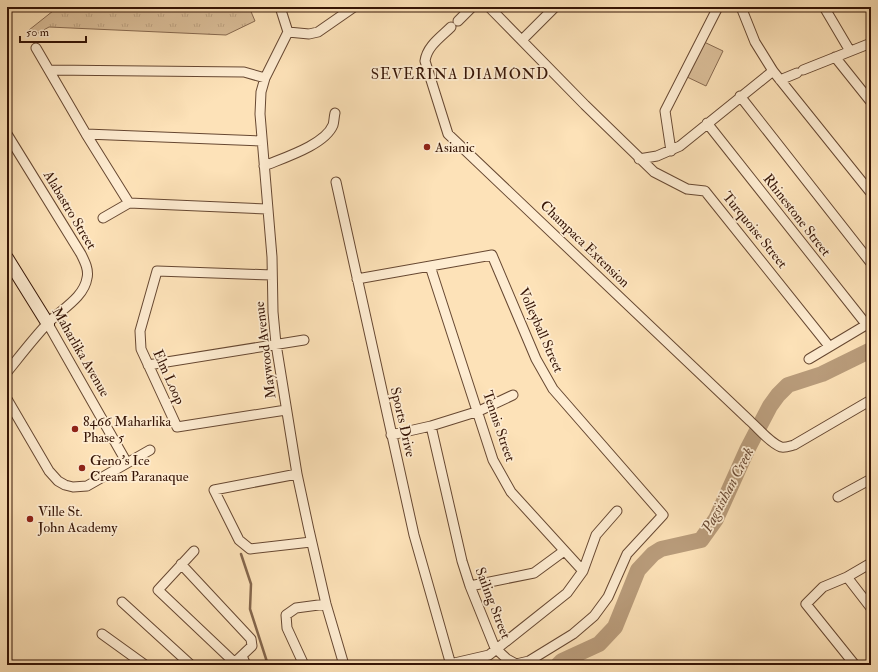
<svg xmlns="http://www.w3.org/2000/svg" width="878" height="672" viewBox="0 0 878 672" font-family="'IM FELL Double Pica',serif">
	<style>
		.grass { fill: url(#grass-tufts); stroke: #886a50 }
		.pitch { fill: #dbbf9a; stroke: #886a50 }
		.lines { fill: none; stroke-linecap: round; stroke-linejoin: round }
		.stream { stroke: #84664c; stroke-width: 2.5 }
		.river { stroke: #b99c7b; stroke-width: 16 }
		.street-casing { stroke: #674832; stroke-width: 11 }
		.secondary-casing { stroke: #351405; stroke-width: 14 }
		.street { stroke: #feecd1; stroke-width: 9 }
		.secondary { stroke: #feecd1; stroke-width: 12 }
		.poi-dot { fill: #8f2418; stroke: #feecd1; stroke-width: 1.5 }
		.labels { text-anchor: middle; dominant-baseline: central; stroke-width: 3.5; stroke-linejoin: round; paint-order: stroke }
		.poi-label { font-size: 14px; fill: #351405; stroke: #feecd1; text-anchor: start }
		.street-label { font-size: 14px; fill: #351405; stroke: #feecd1 }
		.neighbourhood-label { font-size: 15px; letter-spacing: 1px; fill: #351405; stroke: #feecd1 }
		.water-label { font-size: 15px; font-style: italic; fill: #6a4a34; stroke: #feecd1 }
	</style>
	<defs>
		<pattern id="grass-tufts" width="24" height="20" patternUnits="userSpaceOnUse"><rect width="24" height="20" fill="#dbbf9a"/><path d="M3 7l-1-3M5 7V3M7 7l1-3M15 17l-1-3M17 17v-4M19 17l1-3" fill="none" stroke="#bda383"/></pattern>
	</defs>
	<rect width="100%" height="100%" fill="#fde2b8"/>
	<filter id="stains"><feTurbulence type="fractalNoise" baseFrequency=".005" numOctaves="4"/><feColorMatrix values="0 0 0 0 .2 0 0 0 0 .09 0 0 0 0 .02 0 0 0 .5 -.17"/></filter>
	<radialGradient id="worn" r=".72"><stop offset=".6" stop-color="#630" stop-opacity="0"/><stop offset="1" stop-color="#630" stop-opacity=".3"/></radialGradient>
	<path class="grass" d="M58,7H249L255,21L226,35L49,27L33,36L29,30Z"/>
	<path class="pitch" d="M702,41L723,51L706,86L685,76Z"/>
	<g class="lines">
		<path class="stream" d="M241,554L251,584L250,609L268,665"/>
		<path class="river" d="M558,665L562,661L599,644L615,627L638,570L653,554L661,549L701,540L716,519L747,450L770,406L778,395L788,385L822,374L871,350"/>
		<defs>
			<path id="street" d="M280,7L288,32
				M489,7L585,105L654,172L687,189L705,191L829,346
				M741,7L755,42L773,71L871,193
				M824,7L850,51
				M458,21L472,7
				M451,27C441,37 427,46 425,61L448,134L750,421C759,429 770,443 781,447C785,448 790,446 794,445L871,400
				M288,32L265,78L261,92L260,114L272,257L273,312L276,344L297,474L309,530L326,604L344,665
				M288,32L309,34L318,32L354,7
				M522,40L555,7
				M36,48L86,134L129,203
				M835,57L871,102
				M49,70L244,72L265,78
				M803,70L871,43
				M780,80L797,73
				M740,96L871,263
				M707,123L866,324
				M7,134L81,254C85,262 89,270 87,278C84,298 60,310 47,324C33,339 20,356 7,372
				M86,134L262,141
				M671,151L665,111L718,7
				M639,159L657,156L680,146L773,71
				M264,166C283,158 325,145 333,125C334,122 334,117 335,113
				M336,182L414,535L451,665
				M103,218L129,203L267,209
				M430,266L493,460L511,492L583,571
				M272,275L157,271L140,331L141,349L177,427L286,410
				M357,279L492,255L536,359L553,389L663,515L627,554L608,597L594,616L573,634L529,661L516,664L507,659L495,648L470,586L462,561L431,426
				M48,324L127,463
				M809,359L871,322
				M148,365L304,340
				M7,399L49,471L58,481L65,485L73,487L87,486L150,450
				M391,435L431,426L479,411L513,395
				M297,474L214,490L239,540L250,549L311,542
				M838,497L871,479
				M194,551L158,590L235,663
				M181,564L251,639L252,646L232,665
				M847,577L871,608
				M470,586L534,573L564,551
				M122,602L191,665
				M102,634L145,665
				M242,656L246,665
				M450,664L489,655L567,593L583,571L596,535L617,511
				M304,665L287,628L286,615L296,608L326,604
				M855,665L806,604L823,587L847,577L871,563"/>
			<path id="secondary" d="M7,258L48,324"/>
		</defs>
		<use href="#street" class="street-casing"/>
		<use href="#secondary" class="secondary-casing"/>
		<use href="#street" class="street"/>
		<use href="#secondary" class="secondary"/>
	</g>
	<g class="poi-dot">
		<circle cx="427" cy="147" r="4"/>
		<circle cx="75" cy="429" r="4"/>
		<circle cx="82" cy="468" r="4"/>
		<circle cx="30" cy="519" r="4"/>
	</g>
	<g class="labels">
		<g class="poi-label">
			<text x="435" y="147">Asianic</text>
			<text x="83" y="421">8466 Maharlika<tspan x="83" dy="16">Phase 5</tspan></text>
			<text x="90" y="460">Geno’s Ice<tspan x="90" dy="16">Cream Paranaque</tspan></text>
			<text x="38" y="511">Ville St.<tspan x="38" dy="16">John Academy</tspan></text>
		</g>
		<g class="street-label">
			<text transform="translate(70 210) rotate(59)">Alabastro Street</text>
			<text transform="translate(797 215) rotate(52)">Rhinestone Street</text>
			<text transform="translate(755 230) rotate(51)">Turquoise Street</text>
			<text transform="translate(585 244) rotate(44)">Champaca Extension</text>
			<text transform="translate(541 330) rotate(66)">Volleyball Street</text>
			<text transform="translate(265 350) rotate(-97)">Maywood Avenue</text>
			<text transform="translate(81 352) rotate(60)">Maharlika Avenue</text>
			<text transform="translate(169 377) rotate(66)">Elm Loop</text>
			<text transform="translate(403 422) rotate(77)">Sports Drive</text>
			<text transform="translate(499 426) rotate(71)">Tennis Street</text>
			<text transform="translate(493 603) rotate(69)">Sailing Street</text>
		</g>
		<g class="neighbourhood-label">
			<text x="460" y="74">SEVERINA DIAMOND</text>
		</g>
		<g class="water-label">
			<text transform="translate(728 490) rotate(-62)">Pagsisihan Creek</text>
		</g>
	</g>
	<rect width="878" height="672" fill="none" stroke="#fde2b8" stroke-width="24"/>
	<rect x="8" y="8" width="862" height="656" fill="none" stroke="#351405" stroke-width="2"/>
	<rect x="12" y="12" width="854" height="648" fill="none" stroke="#351405"/>
	<path d="M20 36v6h66v-6" fill="none" stroke="#351405" stroke-width="2"/>
	<text x="26" y="36" font-size="12" fill="#351405" stroke="#feecd1" stroke-width="3" paint-order="stroke">50 m</text>
	<rect width="100%" height="100%" filter="url(#stains)"/>
	<rect width="100%" height="100%" fill="url(#worn)"/>
</svg>
